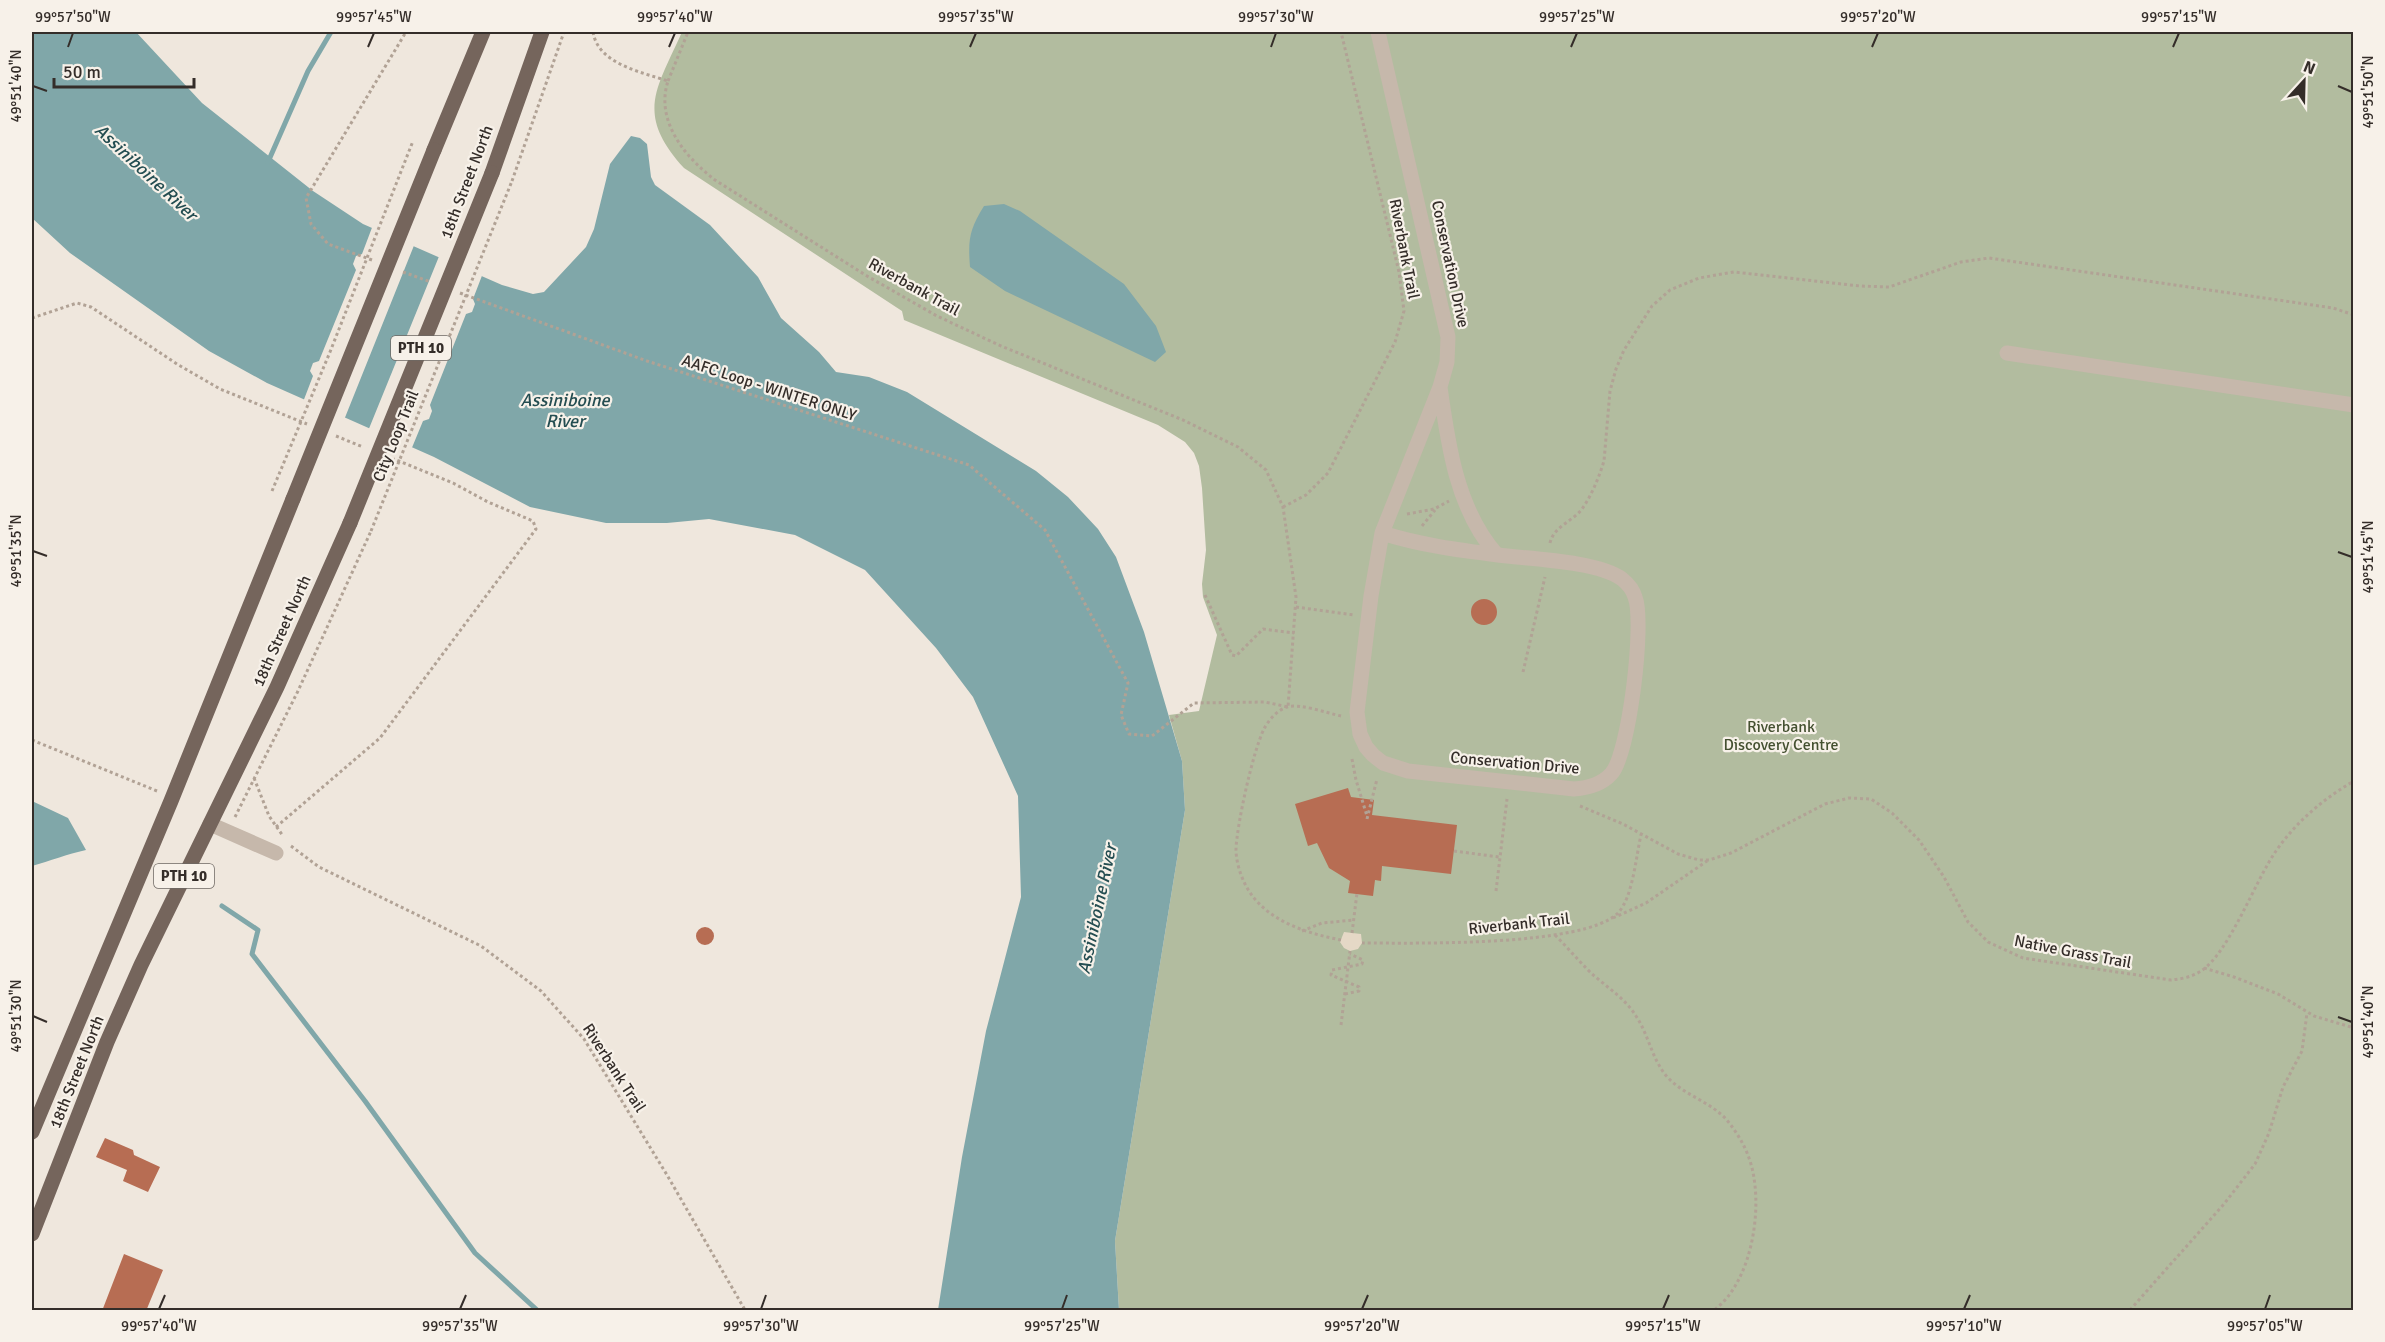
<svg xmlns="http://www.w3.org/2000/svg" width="2385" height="1342" viewBox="0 0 2385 1342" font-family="Signika,sans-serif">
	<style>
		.green { fill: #b2bc9f }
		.plaza { fill: #e5d8c6 }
		.water { fill: #80a7a9 }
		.pier { fill: #efe7dd }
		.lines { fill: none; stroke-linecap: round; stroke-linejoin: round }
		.stream { stroke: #80a7a9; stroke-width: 5 }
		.building { fill: #b76d53 }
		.path { stroke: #b1a295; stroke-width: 3; stroke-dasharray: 3 3; stroke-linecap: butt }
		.minor { stroke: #c6b8ab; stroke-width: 15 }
		.major { stroke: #75655c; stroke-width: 15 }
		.path-bridge { stroke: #b1a295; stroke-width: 3; stroke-dasharray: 3 3; stroke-linecap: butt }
		.major-bridge { stroke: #75655c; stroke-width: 15 }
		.ticks { fill: none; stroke: #342d29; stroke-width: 2 }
		.labels { text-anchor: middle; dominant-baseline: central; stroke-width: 4.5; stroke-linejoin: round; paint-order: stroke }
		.shield { fill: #f7f1e9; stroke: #6e6863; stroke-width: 1.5 }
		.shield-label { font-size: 15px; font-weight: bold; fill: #342d29 }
		.street-label { font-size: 16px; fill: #342d29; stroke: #f7f1e9 }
		.park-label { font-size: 16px; fill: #445030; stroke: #f7f1e9 }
		.water-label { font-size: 18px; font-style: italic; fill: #244d51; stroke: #f7f1e9 }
		.neatline { fill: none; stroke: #342d29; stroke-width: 2 }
		.ticks-label { font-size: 15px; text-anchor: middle; fill: #342d29 }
	</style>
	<rect width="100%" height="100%" fill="#efe7dd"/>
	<path class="green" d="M682,32H2353V1310H1119L1115,1241L1185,810L1182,761L1169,715L1199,711L1217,635L1203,597L1202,584L1206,550L1202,488L1199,466L1194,453L1185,442L1158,425L904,320L902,311L684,168C635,114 656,90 682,32Z"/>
	<path class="plaza" d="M1344,932L1361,934L1362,943L1358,949L1350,951L1344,948L1340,942Z"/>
	<path class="water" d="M32,32H136L202,103L313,191L363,224L502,285L533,294L544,292L586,247L594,229L610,164L631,136L640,138L647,144L651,177L655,185L710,225L758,277L781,318L819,352L836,372L869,377L907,392L1036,471L1068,497L1098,529L1116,557L1144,632L1182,761L1185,810L1115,1241L1119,1310H938L962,1157L986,1031L1021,897L1018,796L973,697L936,648L865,570L795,535L709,519L667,523H606L530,507L434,457L267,383L209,351L70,253L32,218Z
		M1004,204L1020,211L1124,284L1156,326L1166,352L1155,362L1005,291L970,267C968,240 969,230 984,206Z
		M32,801L68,818L86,850C67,854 50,861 32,866Z"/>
	<path class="pier" d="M373,225L415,243L344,420L303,402L313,376L310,371L313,363L319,361L356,270L353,264L356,256L362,254Z
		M440,254L483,273L473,299L475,304L472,312L466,314L430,405L432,411L429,419L423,421L411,450L368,431Z"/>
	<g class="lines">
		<path class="stream" d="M268,162L308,71L331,32
			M222,906L258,930L252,954L365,1101L475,1253L537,1310"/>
	</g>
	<path class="building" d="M1471 612a13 13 0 1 1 26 0a13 13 0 1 1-26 0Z
		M1348,788L1351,797L1374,800L1372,815L1457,825L1451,874L1382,866L1381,881L1375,880L1373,896L1348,893L1350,881L1329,868L1317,843L1308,846L1295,804Z
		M696 936a9 9 0 1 1 18 0a9 9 0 1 1-18 0Z
		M105,1138L133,1150L134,1155L160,1167L148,1192L123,1181L127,1170L96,1157Z
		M124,1254L163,1270L146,1311H102Z"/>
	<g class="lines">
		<path class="path" d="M593,32C598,64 641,72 668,81C655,121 685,157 715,180L867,276L937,316L1001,346L1183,420L1238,447L1266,470L1283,507L1296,597L1288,707
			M668,81L688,32
			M512,181L564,32
			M372,260L328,244L311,224L306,198L406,32
			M403,272L431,282
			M460,293L647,361L969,465L1045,530L1128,683L1121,715L1129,734L1152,736L1194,703L1265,702L1288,707
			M32,318L77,303L91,307L177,364L220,389L307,424
			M336,436L363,447
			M1283,507L1306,495L1328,473L1395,342L1404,311L1399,272L1341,32
			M1407,514L1434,509L1449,501
			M1422,526L1435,510
			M1550,543C1554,526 1572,522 1582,509C1592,495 1599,477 1604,461L1610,391L1616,369L1624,350L1652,306L1670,290L1699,278L1734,272L1860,286L1889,287L1961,262L1989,258L2333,308L2354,315
			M1205,595L1232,655L1236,656L1263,629L1294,633
			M1296,607L1354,615
			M1523,672L1545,577
			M1341,716C1327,713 1299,703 1287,707C1277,710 1268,721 1264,729C1253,751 1237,824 1236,849C1236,861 1240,874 1245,884C1263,920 1305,933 1341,940
			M32,740L157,791
			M1352,759L1356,780L1367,816
			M254,778L269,816L283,836
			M1580,806L1623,824L1678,854L1699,860H1709L1731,853L1825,804L1849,798L1871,799L1892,813L1919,840L1944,877L1968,922L1988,942L2023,958L2171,980C2181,979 2192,977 2201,971C2229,953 2255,881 2276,851C2296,822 2323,799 2354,781
			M235,817L298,691L371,531
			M1367,819L1377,779
			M276,827L380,738L536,529L533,521L488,502L453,483L394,459
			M291,846L319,867L481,946L541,991L584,1039L667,1175L745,1310
			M1454,851L1499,857
			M1496,891L1507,799
			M1613,918L1646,903L1707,861
			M1302,931L1322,923L1354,920
			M1352,933L1357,893
			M1555,935C1567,947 1578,960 1590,972C1605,986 1625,998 1636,1016C1648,1034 1651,1055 1664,1073C1680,1094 1708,1100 1726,1119C1736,1131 1744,1144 1749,1158C1765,1202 1753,1282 1714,1310
			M1362,943C1414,943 1584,947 1618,913C1633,897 1636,856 1641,835
			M2204,968L2234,977L2278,994L2314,1016L2354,1028
			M1345,994L1359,991V987L1331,975L1332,970L1362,964L1363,960L1350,954
			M1341,1025L1350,951
			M2130,1310L2224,1204L2255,1164L2269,1133L2283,1087L2302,1051L2307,1013"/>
		<path class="minor" d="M1378,32L1448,337L1447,362L1440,387L1382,533L1371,596L1357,712L1360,734L1366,747L1373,755L1383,763L1408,771L1574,789C1588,788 1601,785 1611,774C1629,756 1645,622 1635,597C1633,590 1627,583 1622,579C1598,561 1529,559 1498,555C1458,550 1420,545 1382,533
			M2007,353L2354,405
			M1440,387C1448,445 1457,510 1497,555
			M210,824L276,853"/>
		<path class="major" d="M434,150L483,32
			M492,173L542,32
			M32,1132L171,801L293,499
			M32,1234L107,1042L141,965L277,687L350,523"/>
		<path class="path-bridge" d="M272,491L330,352L413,141
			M371,531L512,181"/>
		<path class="major-bridge" d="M293,499L434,150
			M350,523L492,173"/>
	</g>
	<path class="ticks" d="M68,47L73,33M368,47L374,33M669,47L675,33M970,47L976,33M1271,47L1276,33M1571,47L1577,33M1872,47L1878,33M2173,47L2179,33M33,86L47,91M2338,86L2352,92M33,551L47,556M2338,552L2352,557M33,1016L47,1022M2338,1017L2352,1022M159,1309L165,1295M460,1309L466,1295M761,1309L766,1295M1062,1309L1067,1295M1362,1309L1368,1295M1663,1309L1669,1295M1964,1309L1970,1295M2265,1309L2270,1295"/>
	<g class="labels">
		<g class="shield">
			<rect x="391" y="336" width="60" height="24" rx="4.5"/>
			<rect x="154" y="864" width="60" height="24" rx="4.5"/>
		</g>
		<g class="shield-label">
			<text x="421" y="348">PTH 10</text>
			<text x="184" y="876">PTH 10</text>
		</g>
		<g class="street-label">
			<text transform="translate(467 182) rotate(-69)">18th Street North</text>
			<text transform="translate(1404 249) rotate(79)">Riverbank Trail</text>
			<text transform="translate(1450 264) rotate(78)">Conservation Drive</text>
			<text transform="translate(914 287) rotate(29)">Riverbank Trail</text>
			<text transform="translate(769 388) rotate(18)">AAFC Loop - WINTER ONLY</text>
			<text transform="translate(396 436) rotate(-68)">City Loop Trail</text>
			<text transform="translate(282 631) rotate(-66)">18th Street North</text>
			<text transform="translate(1515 763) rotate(5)">Conservation Drive</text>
			<text transform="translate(1519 924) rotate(-6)">Riverbank Trail</text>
			<text transform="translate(2073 952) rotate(11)">Native Grass Trail</text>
			<text transform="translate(614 1068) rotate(57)">Riverbank Trail</text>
			<text transform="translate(77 1072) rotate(-68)">18th Street North</text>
		</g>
		<g class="park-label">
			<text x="1781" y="727">Riverbank<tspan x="1781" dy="18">Discovery Centre</tspan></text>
		</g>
		<g class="water-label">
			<text transform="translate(146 172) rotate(43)">Assiniboine River</text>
			<text x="565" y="400">Assiniboine<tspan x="565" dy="21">River</tspan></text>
			<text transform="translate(1097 909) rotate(-78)">Assiniboine River</text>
		</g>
	</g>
	<rect width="2385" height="1342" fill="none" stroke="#f7f1e9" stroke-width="66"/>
	<g transform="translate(2304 81) rotate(22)" stroke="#f7f1e9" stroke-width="4.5" paint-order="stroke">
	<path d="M0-4.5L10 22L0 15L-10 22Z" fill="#342d29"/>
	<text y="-9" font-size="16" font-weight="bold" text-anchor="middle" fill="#342d29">N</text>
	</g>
	<path d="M54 78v9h140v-9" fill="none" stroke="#342d29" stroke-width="3"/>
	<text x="63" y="78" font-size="18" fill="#342d29" stroke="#f7f1e9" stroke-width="4.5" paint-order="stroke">50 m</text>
	<rect x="33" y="33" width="2319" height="1276" class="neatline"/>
	<g class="ticks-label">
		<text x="73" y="22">99°57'50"W</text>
		<text x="374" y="22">99°57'45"W</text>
		<text x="675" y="22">99°57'40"W</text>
		<text x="976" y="22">99°57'35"W</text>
		<text x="1276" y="22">99°57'30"W</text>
		<text x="1577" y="22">99°57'25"W</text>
		<text x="1878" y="22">99°57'20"W</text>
		<text x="2179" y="22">99°57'15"W</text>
		<text transform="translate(16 86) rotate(-90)" y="5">49°51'40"N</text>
		<text transform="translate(2368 92) rotate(-90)" y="5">49°51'50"N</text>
		<text transform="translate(16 551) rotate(-90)" y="5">49°51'35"N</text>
		<text transform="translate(2368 557) rotate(-90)" y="5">49°51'45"N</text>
		<text transform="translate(16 1016) rotate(-90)" y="5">49°51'30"N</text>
		<text transform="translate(2368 1022) rotate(-90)" y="5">49°51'40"N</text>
		<text x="159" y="1331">99°57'40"W</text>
		<text x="460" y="1331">99°57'35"W</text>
		<text x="761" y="1331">99°57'30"W</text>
		<text x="1062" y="1331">99°57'25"W</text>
		<text x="1362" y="1331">99°57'20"W</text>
		<text x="1663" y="1331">99°57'15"W</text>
		<text x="1964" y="1331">99°57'10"W</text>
		<text x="2265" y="1331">99°57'05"W</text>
	</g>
</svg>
